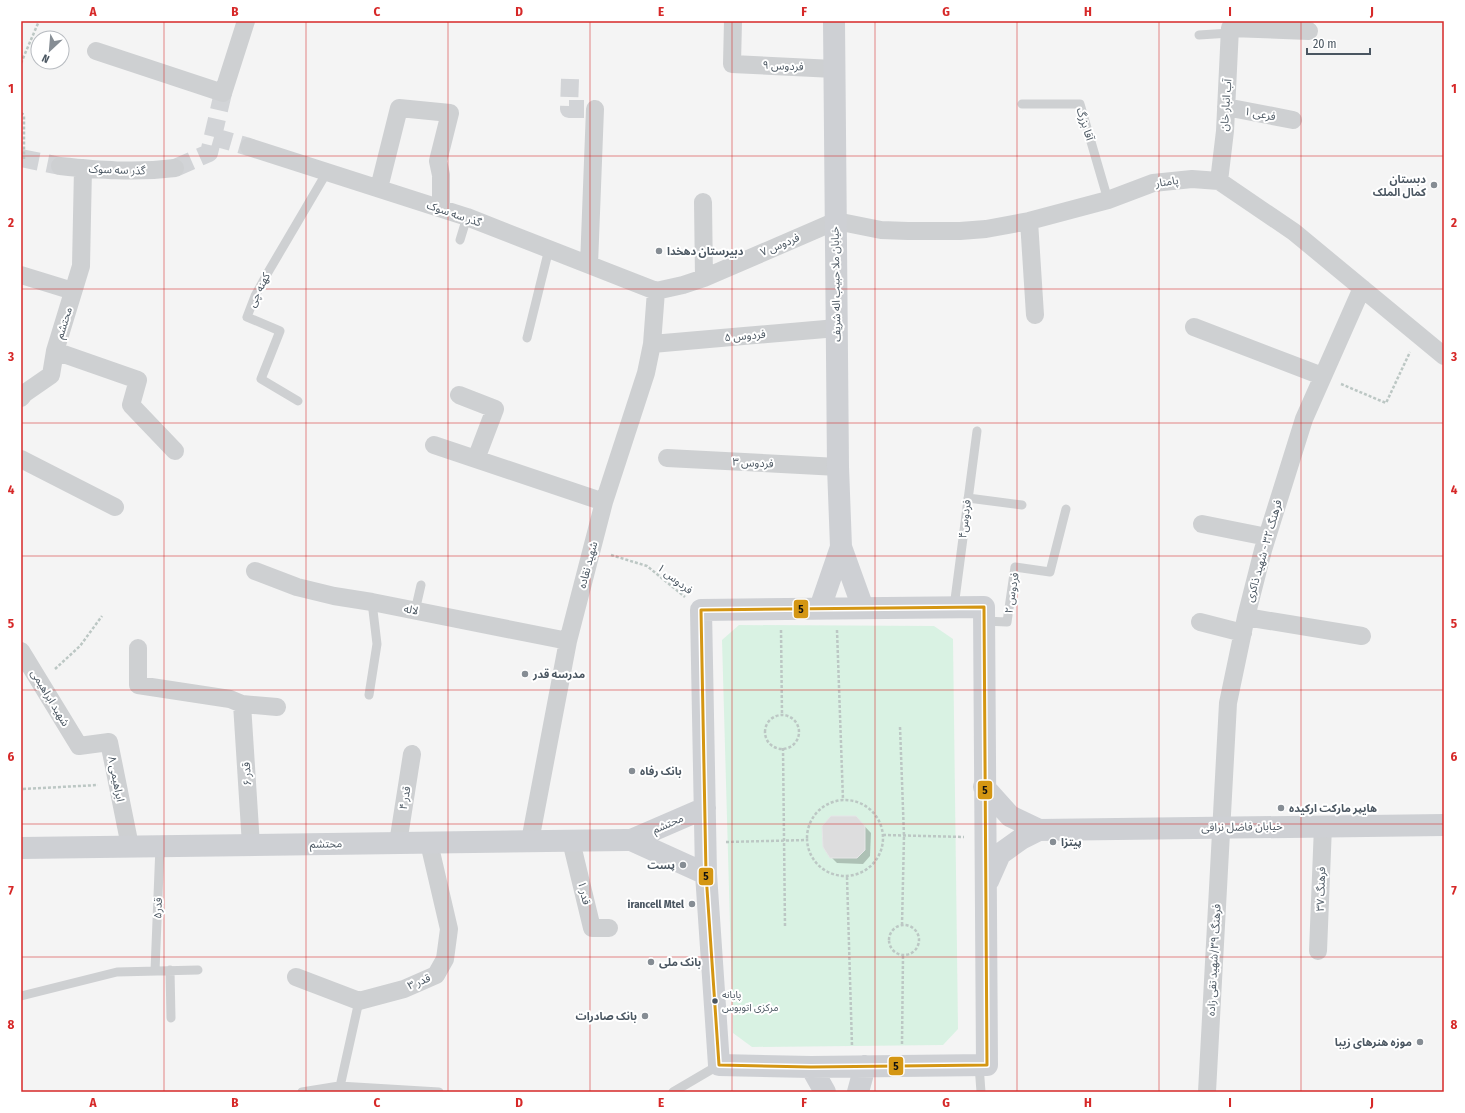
<svg xmlns="http://www.w3.org/2000/svg" width="1465" height="1113" viewBox="0 0 1465 1113" font-family="'Fira Sans Condensed','Noto Sans Arabic',sans-serif">
	<style>
		.green { fill: #d9f2e3 }
		.shadow { fill: #0003 }
		.building { fill: #ddddde; stroke: #e5e6e7 }
		.lines { fill: none; stroke-linecap: round; stroke-linejoin: round }
		.street-tunnel { stroke: #d2d4d7; stroke-width: 18; stroke-dasharray: 18 9; stroke-linecap: butt }
		.path { stroke: #bcc7c4; stroke-width: 2.5; stroke-dasharray: 3 2; stroke-linecap: butt }
		.lane { stroke: #ced0d2; stroke-width: 9 }
		.street { stroke: #ced0d2; stroke-width: 18 }
		.secondary { stroke: #ced0d4; stroke-width: 22 }
		.bus-1-casing { stroke: #fff; stroke-width: 6 }
		.bus-1 { stroke: #d49613; stroke-width: 3 }
		.grid { fill: none; stroke: #d62828; stroke-width: 1; stroke-opacity: 0.55 }
		.poi-dot { fill: #868d94; stroke: #fff; stroke-width: 1.5 }
		.bus-dot { fill: #4a5661; stroke: #fff; stroke-width: 1.5 }
		.labels { text-anchor: middle; dominant-baseline: central; stroke-width: 4; stroke-linejoin: round; paint-order: stroke }
		.bus-label { font-size: 10px; fill: #4a5661; stroke: #fff; text-anchor: start }
		.street-label { font-size: 11px; fill: #4a5661; stroke: #fff }
		.poi-label { font-size: 11px; font-weight: bold; fill: #4a5661; stroke: #fff; text-anchor: start }
		.line-badge { stroke: #fff; stroke-width: 1.5 }
		.pale-badge-label { font-size: 11px; text-anchor: middle; font-weight: bold; fill: #111 }
		.neatline { fill: none; stroke: #d62828; stroke-width: 1.5 }
		.grid-label { font-size: 13px; text-anchor: middle; font-weight: bold; fill: #d62828 }
	</style>
	<rect width="100%" height="100%" fill="#f4f4f4"/>
	<path class="green" d="M739,625L934,626L953,639L958,1029L943,1045L752,1047L733,1033L722,640Z"/>
	<path class="shadow" d="M856,817L871,833L870,856L863,864L837,863L831,857Z"/>
	<path class="building" d="M831,816H856L865,826V850L857,858H830L823,847L822,826Z"/>
	<g class="lines">
		<path class="street-tunnel" d="M570,79L569,109H595
			M214,137L249,147
			M21,158L60,166
			M175,168L209,153L223,93"/>
		<path class="path" d="M21,63L39,21
			M21,113L24,115V159
			M1341,384L1386,403L1410,352
			M611,555L647,566L685,597
			M781,630L782,715
			M837,630L843,800
			M55,669L80,646L102,616
			M765 732a17 17 0 1 1 34 0a17 17 0 1 1-34 0Z
			M900,727L904,836L902,925
			M783,748L785,927
			M23,789L98,785
			M807 838a38 38 0 1 1 76 0a38 38 0 1 1-76 0Z
			M883,835L964,837
			M726,842L806,840
			M847,877L852,1046
			M889 940a15 15 0 1 1 30 0a15 15 0 1 1-30 0Z
			M902,1044L903,955"/>
		<path class="lane" d="M1199,35L1230,33
			M1022,104H1080L1108,200
			M460,240L467,217
			M527,338L549,249
			M298,401L261,379L280,331L247,317L255,296L267,274L327,172
			M968,498L1022,505
			M954,607L977,431
			M415,611L421,585
			M984,621L1007,622L1015,567L1050,572L1066,509
			M369,695L377,644L372,602
			M170,970L171,1018
			M155,971L160,846
			M21,996L117,972L198,970
			M979,1065L981,1092
			M339,1091L359,1001
			M302,1092L339,1086L439,1092
			M673,1092L719,1065"/>
		<path class="street" d="M733,21L732,64L834,69
			M96,51L223,93L246,21
			M1226,107L1293,120
			M249,147L467,217L656,291
			M60,166C99,170 135,173 175,168
			M83,168L81,266L55,351L138,380L131,405L175,451
			M1219,181L1225,131L1230,28L1309,31
			M379,188L399,108L450,113L438,161L441,175V208
			M703,202L704,278
			M1029,221L1035,315
			M589,265L595,109
			M21,275L73,291
			M656,291L683,285L704,278L836,221L881,230L908,231H960L986,229L1029,221L1108,200L1153,183L1192,179L1219,181L1294,232L1444,356
			M1194,327L1322,376
			M652,344L837,328
			M459,395L495,409L476,459
			M21,398L25,393L51,375L55,351
			M434,445L604,502
			M667,458L838,467
			M21,459L115,507
			M1202,524L1267,537
			M255,571L297,587L334,596L372,602L568,641
			M1246,617L1362,636
			M1200,622L1243,633
			M138,648V685L230,699L242,704L277,707
			M21,651L79,746L109,742L130,846
			M242,704L251,845
			M530,841L568,641L604,502L646,373L652,344L656,291
			M571,841L592,928H609
			M398,843L412,754
			M1318,951L1323,826
			M296,977L359,1001L404,989L436,975L445,959L449,929L429,843
			M1207,1092L1228,703L1246,617L1263,550L1304,419L1362,288"/>
		<path class="secondary" d="M834,21L838,467L841,547L863,608
			M984,607L987,1065L811,1067L719,1065L706,874L701,610Z
			M820,608L841,547
			M984,787L1010,816L1039,830
			M631,840L706,874
			M21,848L626,840H631L705,808
			M988,881L1000,854L1021,839L1039,830L1444,825
			M811,1067L825,1092
			M858,1092L865,1066"/>
		<defs>
			<path id="bus-1" d="M984,607L987,1065L811,1067L719,1065L706,874L701,610Z"/>
		</defs>
		<use href="#bus-1" class="bus-1-casing"/>
		<use href="#bus-1" class="bus-1"/>
	</g>
	<path class="grid" d="M164,21V1092M306,21V1092M448,21V1092M590,21V1092M732,21V1092M875,21V1092M1017,21V1092M1159,21V1092M1301,21V1092M21,156H1444M21,289H1444M21,423H1444M21,556H1444M21,690H1444M21,824H1444M21,957H1444"/>
	<g class="poi-dot">
		<circle cx="1434" cy="185" r="4"/>
		<circle cx="659" cy="251" r="4"/>
		<circle cx="525" cy="674" r="4"/>
		<circle cx="632" cy="771" r="4"/>
		<circle cx="1281" cy="808" r="4"/>
		<circle cx="1053" cy="842" r="4"/>
		<circle cx="683" cy="865" r="4"/>
		<circle cx="692" cy="904" r="4"/>
		<circle cx="651" cy="962" r="4"/>
		<circle cx="645" cy="1016" r="4"/>
		<circle cx="1420" cy="1042" r="4"/>
	</g>
	<circle class="bus-dot" cx="715" cy="1001" r="3.5"/>
	<g class="labels">
		<g class="bus-label">
			<text x="722" y="995">پایانه<tspan x="722" dy="13">مرکزی اتوبوس</tspan></text>
		</g>
		<g class="street-label">
			<text transform="translate(783 66) rotate(3)">فردوس ۹</text>
			<text transform="translate(1226 105) rotate(-86)">آب انبار خان</text>
			<text transform="translate(1260 114) rotate(11)">فرعی ۱</text>
			<text transform="translate(1085 124) rotate(72)">آقا بزرگ</text>
			<text transform="translate(117 170) rotate(2)">گذر سه سوک</text>
			<text transform="translate(1167 182) rotate(-8)">پامنار</text>
			<text transform="translate(454 214) rotate(19)">گذر سه سوک</text>
			<text transform="translate(780 245) rotate(-23)">فردوس ۷</text>
			<text transform="translate(836 284) rotate(-91)">خیابان ملا حبیب اله شریف</text>
			<text transform="translate(259 290) rotate(-64)">کهنه چی</text>
			<text transform="translate(64 323) rotate(-73)">محتشم</text>
			<text transform="translate(745 336) rotate(-5)">فردوس ۵</text>
			<text transform="translate(753 463) rotate(3)">فردوس ۳</text>
			<text transform="translate(965 519) rotate(-83)">فردوس۴</text>
			<text transform="translate(1264 551) rotate(-74)">فرهنگ ۳۲ - شهید ذاکری</text>
			<text transform="translate(588 565) rotate(-75)">شهید نقاده</text>
			<text transform="translate(675 579) rotate(38)">فردوس ۱</text>
			<text transform="translate(1012 593) rotate(-81)">فردوس ۲</text>
			<text transform="translate(411 610) rotate(11)">لاله</text>
			<text transform="translate(50 698) rotate(59)">شهید ابراهیمی</text>
			<text transform="translate(247 774) rotate(-94)">قدر ۶</text>
			<text transform="translate(116 779) rotate(79)">ابراهیمی ۸</text>
			<text transform="translate(405 798) rotate(-80)">قدر ۴</text>
			<text transform="translate(668 824) rotate(-24)">محتشم</text>
			<text transform="translate(1242 827) rotate(-1)">خیابان فاضل نراقی</text>
			<text transform="translate(326 844) rotate(-1)">محتشم</text>
			<text transform="translate(1321 889) rotate(-88)">فرهنگ ۳۷</text>
			<text transform="translate(584 893) rotate(77)">قدر ۱</text>
			<text transform="translate(158 908) rotate(-88)">قدر۵</text>
			<text transform="translate(1214 960) rotate(-87)">فرهنگ ۳۹/شهید تقی زاده</text>
			<text transform="translate(419 982) rotate(-23)">قدر ۳</text>
		</g>
		<g class="poi-label">
			<text x="1426" y="179" text-anchor="end">دبستان<tspan x="1426" dy="13">کمال الملک</tspan></text>
			<text x="667" y="251">دبیرستان دهخدا</text>
			<text x="533" y="674">مدرسه قدر</text>
			<text x="640" y="771">بانک رفاه</text>
			<text x="1289" y="808">هایپر مارکت ارکیده</text>
			<text x="1061" y="842">پیتزا</text>
			<text x="675" y="865" text-anchor="end">پست</text>
			<text x="684" y="904" text-anchor="end">irancell Mtel</text>
			<text x="659" y="962">بانک ملی</text>
			<text x="637" y="1016" text-anchor="end">بانک صادرات</text>
			<text x="1412" y="1042" text-anchor="end">موزه هنرهای زیبا</text>
		</g>
	</g>
	<g class="line-badge">
		<rect x="793" y="599" width="16" height="20" rx="4" fill="#d49613"/>
		<rect x="977" y="780" width="16" height="20" rx="4" fill="#d49613"/>
		<rect x="698" y="867" width="16" height="19" rx="4" fill="#d49613"/>
		<rect x="888" y="1056" width="16" height="20" rx="4" fill="#d49613"/>
	</g>
	<g class="pale-badge-label">
		<text x="801" y="613">5</text>
		<text x="985" y="794">5</text>
		<text x="706" y="880">5</text>
		<text x="896" y="1070">5</text>
	</g>
	<rect width="1465" height="1113" fill="none" stroke="#ffffff" stroke-width="44"/>
	<g transform="translate(50 50) rotate(206)"><circle r="19" fill="#ffffff" stroke="#b7bbc0"/>
	<path d="M0-3L7 15L0 10L-7 15Z" fill="#868d94"/>
	<text y="-6" font-size="11" font-weight="bold" text-anchor="middle" fill="#4a5661">N</text>
	</g>
	<path d="M1307 48v6h63v-6" fill="none" stroke="#4a5661" stroke-width="2"/>
	<text x="1313" y="48" font-size="12" fill="#4a5661" stroke="#ffffff" stroke-width="3" paint-order="stroke">20 m</text>
	<rect x="22" y="22" width="1421" height="1069" class="neatline"/>
	<g class="grid-label">
		<text x="93" y="16">A</text>
		<text x="235" y="16">B</text>
		<text x="377" y="16">C</text>
		<text x="519" y="16">D</text>
		<text x="661" y="16">E</text>
		<text x="804" y="16">F</text>
		<text x="946" y="16">G</text>
		<text x="1088" y="16">H</text>
		<text x="1230" y="16">I</text>
		<text x="1372" y="16">J</text>
		<text x="11" y="93">1</text>
		<text x="1454" y="93">1</text>
		<text x="11" y="227">2</text>
		<text x="1454" y="227">2</text>
		<text x="11" y="361">3</text>
		<text x="1454" y="361">3</text>
		<text x="11" y="494">4</text>
		<text x="1454" y="494">4</text>
		<text x="11" y="628">5</text>
		<text x="1454" y="628">5</text>
		<text x="11" y="761">6</text>
		<text x="1454" y="761">6</text>
		<text x="11" y="895">7</text>
		<text x="1454" y="895">7</text>
		<text x="11" y="1029">8</text>
		<text x="1454" y="1029">8</text>
		<text x="93" y="1107">A</text>
		<text x="235" y="1107">B</text>
		<text x="377" y="1107">C</text>
		<text x="519" y="1107">D</text>
		<text x="661" y="1107">E</text>
		<text x="804" y="1107">F</text>
		<text x="946" y="1107">G</text>
		<text x="1088" y="1107">H</text>
		<text x="1230" y="1107">I</text>
		<text x="1372" y="1107">J</text>
	</g>
</svg>
